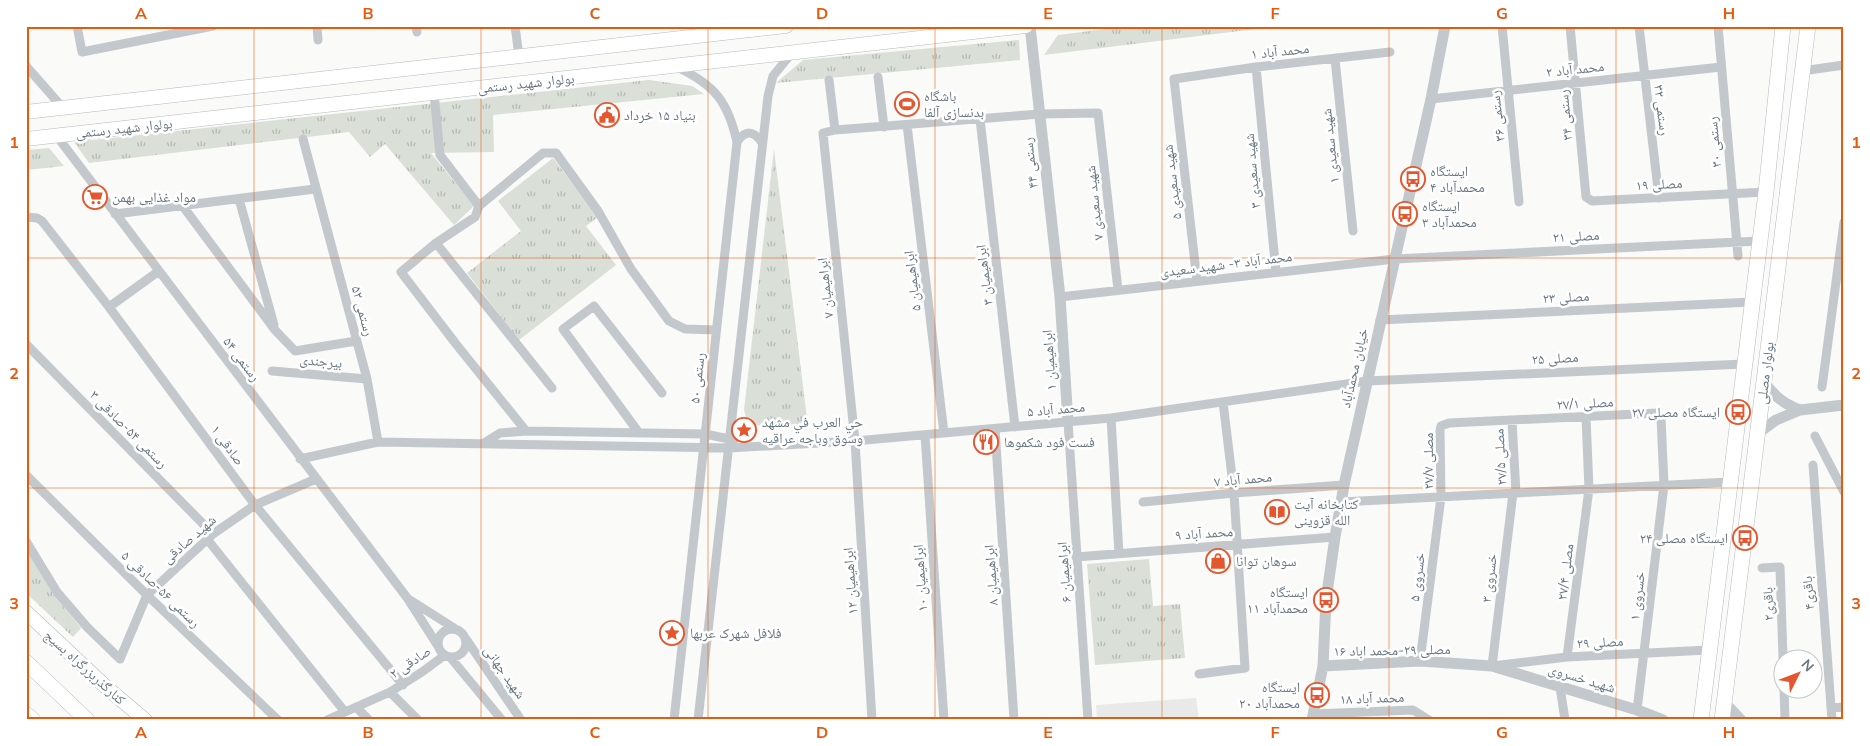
<svg xmlns="http://www.w3.org/2000/svg" width="1870" height="746" viewBox="0 0 1870 746" font-family="Mulish,'Noto Naskh Arabic',sans-serif">
	<style>
		.built { fill: #e8e9e9 }
		.grass { fill: url(#grass-tufts) }
		.lines { fill: none; stroke-linecap: round; stroke-linejoin: round }
		.secondary-casing { stroke: #b3babf; stroke-width: 15 }
		.primary-casing { stroke: #b5babe; stroke-width: 16 }
		.trunk-casing { stroke: #b4b9bd; stroke-width: 16 }
		.minor { stroke: #c3c8cc; stroke-width: 9 }
		.tertiary { stroke: #c3c8cc; stroke-width: 11 }
		.secondary { stroke: #fff; stroke-width: 14 }
		.primary { stroke: #fff; stroke-width: 15 }
		.trunk { stroke: #fff; stroke-width: 15 }
		.grid { fill: none; stroke: #e8590c; stroke-width: 1; stroke-opacity: 0.55 }
		.labels { text-anchor: middle; dominant-baseline: central; stroke-width: 5; stroke-linejoin: round; paint-order: stroke }
		.street-label { font-size: 14px; fill: #657683; stroke: #fff }
		.poi-label { font-size: 14px; fill: #657683; stroke: #fff; text-anchor: start }
		.neatline { fill: none; stroke: #e8590c; stroke-width: 2 }
		.grid-label { font-size: 16px; text-anchor: middle; font-weight: bold; fill: #e8590c }
	</style>
	<defs>
		<pattern id="grass-tufts" width="24" height="20" patternUnits="userSpaceOnUse" patternTransform="scale(1.25)"><rect width="24" height="20" fill="#dadfd7"/><path d="M3 7l-1-3M5 7V3M7 7l1-3M15 17l-1-3M17 17v-4M19 17l1-3" fill="none" stroke="#b4b9b4"/></pattern>
	</defs>
	<rect width="100%" height="100%" fill="#fafaf8"/>
	<path class="built" d="M1196,698L1199,720H1097L1096,705Z"/>
	<path class="grass" d="M1129,26H1280L1044,55L1058,35Z
		M1019,40L1020,60L776,83L803,60Z
		M649,80L692,86L704,94L493,115L494,152L431,153L474,206L454,225L385,144L370,157L349,132L89,163L74,142Z
		M49,148L64,166L26,170V150Z
		M774,149L808,427L748,425L744,410Z
		M553,158L598,217L586,226L616,265L519,340L467,273L521,231L498,201Z
		M26,548L53,594L81,628L73,637L26,593Z
		M1149,559L1153,606L1180,604L1185,658L1095,665L1087,564Z"/>
	<g class="lines">
		<defs>
			<path id="secondary" d="M26,112L786,26
				M26,139L1026,26
				M26,612L106,687L145,720"/>
			<path id="primary" d="M1701,720L1766,192L1783,26
				M1722,720L1808,26"/>
			<path id="trunk" d="M26,662L87,720
				M26,714L33,720"/>
		</defs>
		<use href="#secondary" class="secondary-casing"/>
		<use href="#primary" class="primary-casing"/>
		<use href="#trunk" class="trunk-casing"/>
		<path class="minor" d="M77,26L82,52L213,26
			M317,26L318,40
			M416,26L417,32
			M515,26L519,56
			M1502,26L1519,202
			M1570,26L1586,197L1592,201L1766,192
			M1639,26L1659,198
			M1718,26L1738,256
			M1335,59L1353,231
			M26,66L63,108
			M1256,67L1276,272
			M1802,71L1844,65
			M878,77L884,127
			M829,80L835,130
			M434,93L440,155L479,206L543,153H556L598,211L631,269L669,321L685,329L716,330
			M1431,99L1721,67
			M980,119L1015,427
			M907,125L944,433
			M56,135L408,599L438,646
			M303,139L367,379L378,442
			M737,142C745,130 754,130 762,143
			M239,199L274,325
			M182,205L275,330L295,351L356,341
			M479,206L475,217L436,243L401,272L456,344L526,431
			M115,214L315,189
			M26,217L37,218L42,221L109,307L255,505L403,685
			M436,243L552,388
			M1197,281L1174,79L1256,67L1390,52
			M1060,297L1395,259L1759,241
			M109,307L159,271
			M1380,320L1752,302
			M26,344L213,534
			M272,371L367,379
			M1822,387L1844,222
			M1111,418L1119,554
			M1512,421L1516,493
			M1068,422L1088,720
			M995,429L1014,720
			M639,433L563,329L594,306L662,393
			M925,435L944,720
			M1815,436L1844,492
			M484,443L500,433L526,431L705,434L734,440
			M300,459L378,442L729,448L855,441L1111,418L1367,381L1744,364
			M1813,465L1832,720
			M26,475L147,595L278,720
			M1513,493L1492,666L1567,657L1709,650
			M1143,502L1234,493L1344,485
			M1341,502L1730,482
			M207,539L345,712
			M26,541L57,592L87,627L120,659L147,595L213,534L255,505L316,479
			M1076,557L1335,537
			M1762,568L1780,567L1783,658
			M410,600L454,628
			M438 643a14 14 0 1 1 28 0a14 14 0 1 1-28 0Z
			M466,639L521,720
			M450,657L502,720
			M1567,657L1589,489L1586,417
			M1420,661L1441,497L1440,431L1441,426L1449,423L1658,413L1661,418L1664,485L1637,710
			M1199,674L1245,668L1234,493L1223,402
			M1560,687L1565,720
			M1784,688L1785,720
			M390,692L418,720
			M356,707L369,720
			M1831,708L1844,707
			M1314,714L1413,710L1429,720
			M327,720L390,692L422,672L445,655
			M674,720L737,142C728,102 715,85 677,67
			M698,720L768,96L773,76L791,54
			M872,720L855,441L823,133L835,130L1040,114L1098,113L1118,290"/>
		<path class="tertiary" d="M1030,26L1060,297L1068,422
			M1764,382C1774,396 1784,404 1800,410
			M1758,433L1776,420L1800,410L1844,405
			M1323,666L1420,661L1492,666L1637,710L1663,720
			M1724,702L1741,720
			M1312,720L1323,666L1326,600L1335,537L1344,485L1431,99L1445,26"/>
		<use href="#secondary" class="secondary"/>
		<use href="#primary" class="primary"/>
		<use href="#trunk" class="trunk"/>
	</g>
	<path class="grid" d="M254,26V720M481,26V720M708,26V720M935,26V720M1162,26V720M1389,26V720M1616,26V720M26,258H1844M26,488H1844"/>
	<defs>
		<symbol id="stadium-ring" viewBox="-11 -11 22 22"><circle r="9.5" fill="#fff" stroke="#e4572e" stroke-width="1.5"/><path d="M0-5a6.5 5 0 1 0 0 10a6.5 5 0 1 0 0-10ZM-3.5-1.8h7v3.6h-7Z" fill="#e4572e"/></symbol>
		<symbol id="civic-ring" viewBox="-11 -11 22 22"><circle r="9.5" fill="#fff" stroke="#e4572e" stroke-width="1.5"/><path d="M-.6-6.5H3V-4.5H.6V-3L4-1V1h2V6H-6V1h2V-1L-.6-3ZM-1.2 2.5V6h2.4V2.5Z" fill="#e4572e"/></symbol>
		<symbol id="bus-ring" viewBox="-11 -11 22 22"><circle r="9.5" fill="#fff" stroke="#e4572e" stroke-width="1.5"/><path d="M-5-6H5V4H4V6H2V4H-2V6H-4V4H-5ZM-3.5-4V0h7V-4ZM-3.5 1.2v1.5H-2V1.2ZM2 1.2v1.5H3.5V1.2Z" fill="#e4572e"/></symbol>
		<symbol id="supermarket-ring" viewBox="-11 -11 22 22"><circle r="9.5" fill="#fff" stroke="#e4572e" stroke-width="1.5"/><path d="M-6-5.5h2.5l.6 2H6L4.5 2H-2.5L-4.4-4H-6ZM-1.5 3.2a1.3 1.3 0 1 0 .1 0ZM3 3.2a1.3 1.3 0 1 0 .1 0Z" fill="#e4572e"/></symbol>
		<symbol id="sight-ring" viewBox="-11 -11 22 22"><circle r="9.5" fill="#fff" stroke="#e4572e" stroke-width="1.5"/><path d="M0-6L1.8-2.2L6-1.7L2.9 1.2L3.7 5.4L0 3.3L-3.7 5.4L-2.9 1.2L-6-1.7L-1.8-2.2Z" fill="#e4572e"/></symbol>
		<symbol id="restaurant-ring" viewBox="-11 -11 22 22"><circle r="9.5" fill="#fff" stroke="#e4572e" stroke-width="1.5"/><path d="M-5-6h1v4h1v-4h1v4h1v-4h1v5L-1.5 .5V6h-2V.5L-5-1ZM5-6V6H3V1.5H1.5Q1.5-4 5-6Z" fill="#e4572e"/></symbol>
		<symbol id="library-ring" viewBox="-11 -11 22 22"><circle r="9.5" fill="#fff" stroke="#e4572e" stroke-width="1.5"/><path d="M-6-4Q-3-5.5-.7-3.5V5Q-3 3-6 4ZM6-4Q3-5.5 .7-3.5V5Q3 3 6 4Z" fill="#e4572e"/></symbol>
		<symbol id="shop-ring" viewBox="-11 -11 22 22"><circle r="9.5" fill="#fff" stroke="#e4572e" stroke-width="1.5"/><path d="M-5-2.5h2.3a2.7 3.5 0 0 1 5.4 0H5L5.5 6h-11ZM-1.5-2.5h3a1.5 2.3 0 0 0-3 0Z" fill="#e4572e"/></symbol>
	</defs>
	<g fill-rule="evenodd">
		<use href="#stadium-ring" x="893" y="90" width="28" height="28"/>
		<use href="#civic-ring" x="593" y="101" width="28" height="28"/>
		<use href="#bus-ring" x="1399" y="165" width="28" height="28"/>
		<use href="#supermarket-ring" x="81" y="183" width="28" height="28"/>
		<use href="#bus-ring" x="1391" y="200" width="28" height="28"/>
		<use href="#bus-ring" x="1724" y="398" width="28" height="28"/>
		<use href="#sight-ring" x="730" y="416" width="28" height="28"/>
		<use href="#restaurant-ring" x="972" y="428" width="28" height="28"/>
		<use href="#library-ring" x="1263" y="498" width="28" height="28"/>
		<use href="#bus-ring" x="1731" y="524" width="28" height="28"/>
		<use href="#shop-ring" x="1204" y="547" width="28" height="28"/>
		<use href="#bus-ring" x="1312" y="586" width="28" height="28"/>
		<use href="#sight-ring" x="658" y="619" width="28" height="28"/>
		<use href="#bus-ring" x="1303" y="681" width="28" height="28"/>
	</g>
	<g class="labels">
		<g class="street-label">
			<text transform="translate(1280 51) rotate(-6)">محمد آباد ۱</text>
			<text transform="translate(1575 69) rotate(-6)">محمد آباد ۲</text>
			<text transform="translate(526 83) rotate(-6)">بولوار شهید رستمی</text>
			<text transform="translate(1662 110) rotate(83)">رستمی ۳۲</text>
			<text transform="translate(1565 115) rotate(-95)">رستمی ۳۴</text>
			<text transform="translate(1497 116) rotate(-96)">رستمی ۳۶</text>
			<text transform="translate(124 128) rotate(-6)">بولوار شهید رستمی</text>
			<text transform="translate(1714 142) rotate(-95)">رستمی ۳۰</text>
			<text transform="translate(1330 146) rotate(-96)">شهید سعیدی ۱</text>
			<text transform="translate(1030 163) rotate(-96)">رستمی ۴۴</text>
			<text transform="translate(1252 171) rotate(-95)">شهید سعیدی ۳</text>
			<text transform="translate(1172 182) rotate(-97)">شهید سعیدی ۵</text>
			<text transform="translate(1659 184) rotate(-3)">مصلی ۱۹</text>
			<text transform="translate(1094 203) rotate(-96)">شهید سعیدی ۷</text>
			<text transform="translate(1576 236) rotate(-3)">مصلی ۲۱</text>
			<text transform="translate(1226 264) rotate(-7)">محمد آباد ۳- شهید سعیدی</text>
			<text transform="translate(984 275) rotate(-97)">ابراهیمیان ۳</text>
			<text transform="translate(912 281) rotate(-97)">ابراهیمیان ۵</text>
			<text transform="translate(825 288) rotate(-96)">ابراهیمیان ۷</text>
			<text transform="translate(1566 297) rotate(-3)">مصلی ۲۳</text>
			<text transform="translate(363 311) rotate(75)">رستمی ۵۲</text>
			<text transform="translate(1555 358) rotate(-3)">مصلی ۲۵</text>
			<text transform="translate(242 359) rotate(53)">رستمی ۵۴</text>
			<text transform="translate(1049 360) rotate(-94)">ابراهیمیان ۱</text>
			<text transform="translate(321 361) rotate(5)">بیرجندی</text>
			<text transform="translate(1354 368) rotate(-77)">خیابان محمدآباد</text>
			<text transform="translate(1765 373) rotate(-83)">بولوار مصلی</text>
			<text transform="translate(697 378) rotate(-84)">رستمی ۵۰</text>
			<text transform="translate(1585 403) rotate(-3)">مصلی ۲۷/۱</text>
			<text transform="translate(1056 409) rotate(-5)">محمد آباد ۵</text>
			<text transform="translate(129 429) rotate(45)">رستمی ۵۴-صادقی ۳</text>
			<text transform="translate(228 445) rotate(54)">صادقی ۱</text>
			<text transform="translate(1500 457) rotate(-93)">مصلی ۲۷/۵</text>
			<text transform="translate(1428 461) rotate(-90)">مصلی ۲۷/۷</text>
			<text transform="translate(1243 479) rotate(-5)">محمد آباد ۷</text>
			<text transform="translate(1204 533) rotate(-4)">محمد آباد ۹</text>
			<text transform="translate(189 539) rotate(-41)">شهید صادقی</text>
			<text transform="translate(1064 572) rotate(-94)">ابراهیمیان ۶</text>
			<text transform="translate(1565 572) rotate(-83)">مصلی ۲۷/۴</text>
			<text transform="translate(991 575) rotate(-94)">ابراهیمیان ۸</text>
			<text transform="translate(1417 577) rotate(-83)">خسروی ۵</text>
			<text transform="translate(920 578) rotate(-94)">ابراهیمیان ۱۰</text>
			<text transform="translate(1489 578) rotate(-83)">خسروی ۳</text>
			<text transform="translate(850 581) rotate(-94)">ابراهیمیان ۱۲</text>
			<text transform="translate(161 589) rotate(44)">رستمی ۵۶-صادقی ۵</text>
			<text transform="translate(1808 593) rotate(-94)">باقری۴</text>
			<text transform="translate(1637 596) rotate(-83)">خسروی ۱</text>
			<text transform="translate(1768 604) rotate(-92)">باقری۲</text>
			<text transform="translate(1600 642) rotate(-3)">مصلی ۲۹</text>
			<text transform="translate(1392 650) rotate(-1)">مصلی ۲۹-محمد اباد ۱۶</text>
			<text transform="translate(410 662) rotate(-34)">صادقی ۲</text>
			<text transform="translate(85 667) rotate(42)">کنارگذربزرگراه بسیج</text>
			<text transform="translate(505 672) rotate(55)">شهید جهانی</text>
			<text transform="translate(1582 678) rotate(17)">شهید خسروی</text>
			<text transform="translate(1372 698) rotate(-2)">محمد آباد ۱۸</text>
		</g>
		<g class="poi-label">
			<text x="924" y="96">باشگاه<tspan x="924" dy="16">بدنسازی آلفا</tspan></text>
			<text x="624" y="115">بنیاد ۱۵ خرداد</text>
			<text x="1430" y="171">ایستگاه<tspan x="1430" dy="16">محمدآباد ۴</tspan></text>
			<text x="112" y="197">مواد غذایی بهمن</text>
			<text x="1422" y="206">ایستگاه<tspan x="1422" dy="16">محمدآباد ۳</tspan></text>
			<text x="1720" y="412" text-anchor="end">ایستگاه مصلی ۲۷</text>
			<text x="762" y="422">حي العرب في مشهد<tspan x="762" dy="16">وسوق وباجه عراقيه</tspan></text>
			<text x="1004" y="442">فست فود شکموها</text>
			<text x="1294" y="504">کتابخانه آیت<tspan x="1294" dy="16">الله قزوینی</tspan></text>
			<text x="1728" y="538" text-anchor="end">ایستگاه مصلی ۲۴</text>
			<text x="1236" y="561">سوهان توانا</text>
			<text x="1308" y="592" text-anchor="end">ایستگاه<tspan x="1308" dy="16">محمدآباد ۱۱</tspan></text>
			<text x="690" y="633">فلافل شهرک عربها</text>
			<text x="1300" y="687" text-anchor="end">ایستگاه<tspan x="1300" dy="16">محمدآباد ۲۰</tspan></text>
		</g>
	</g>
	<rect width="1870" height="746" fill="none" stroke="#ffffff" stroke-width="55"/>
	<g transform="translate(1798 674) rotate(48)"><circle r="24" fill="#ffffff" stroke="#c1c8cd"/>
	<path d="M0-4L9 19L0 12L-9 19Z" fill="#e4572e"/>
	<text y="-8" font-size="14" font-weight="bold" text-anchor="middle" fill="#657683">N</text>
	</g>
	<rect x="28" y="28" width="1814" height="690" class="neatline"/>
	<g class="grid-label">
		<text x="141" y="19">A</text>
		<text x="368" y="19">B</text>
		<text x="595" y="19">C</text>
		<text x="822" y="19">D</text>
		<text x="1048" y="19">E</text>
		<text x="1275" y="19">F</text>
		<text x="1502" y="19">G</text>
		<text x="1729" y="19">H</text>
		<text x="14" y="148">1</text>
		<text x="1856" y="148">1</text>
		<text x="14" y="379">2</text>
		<text x="1856" y="379">2</text>
		<text x="14" y="609">3</text>
		<text x="1856" y="609">3</text>
		<text x="141" y="738">A</text>
		<text x="368" y="738">B</text>
		<text x="595" y="738">C</text>
		<text x="822" y="738">D</text>
		<text x="1048" y="738">E</text>
		<text x="1275" y="738">F</text>
		<text x="1502" y="738">G</text>
		<text x="1729" y="738">H</text>
	</g>
</svg>
